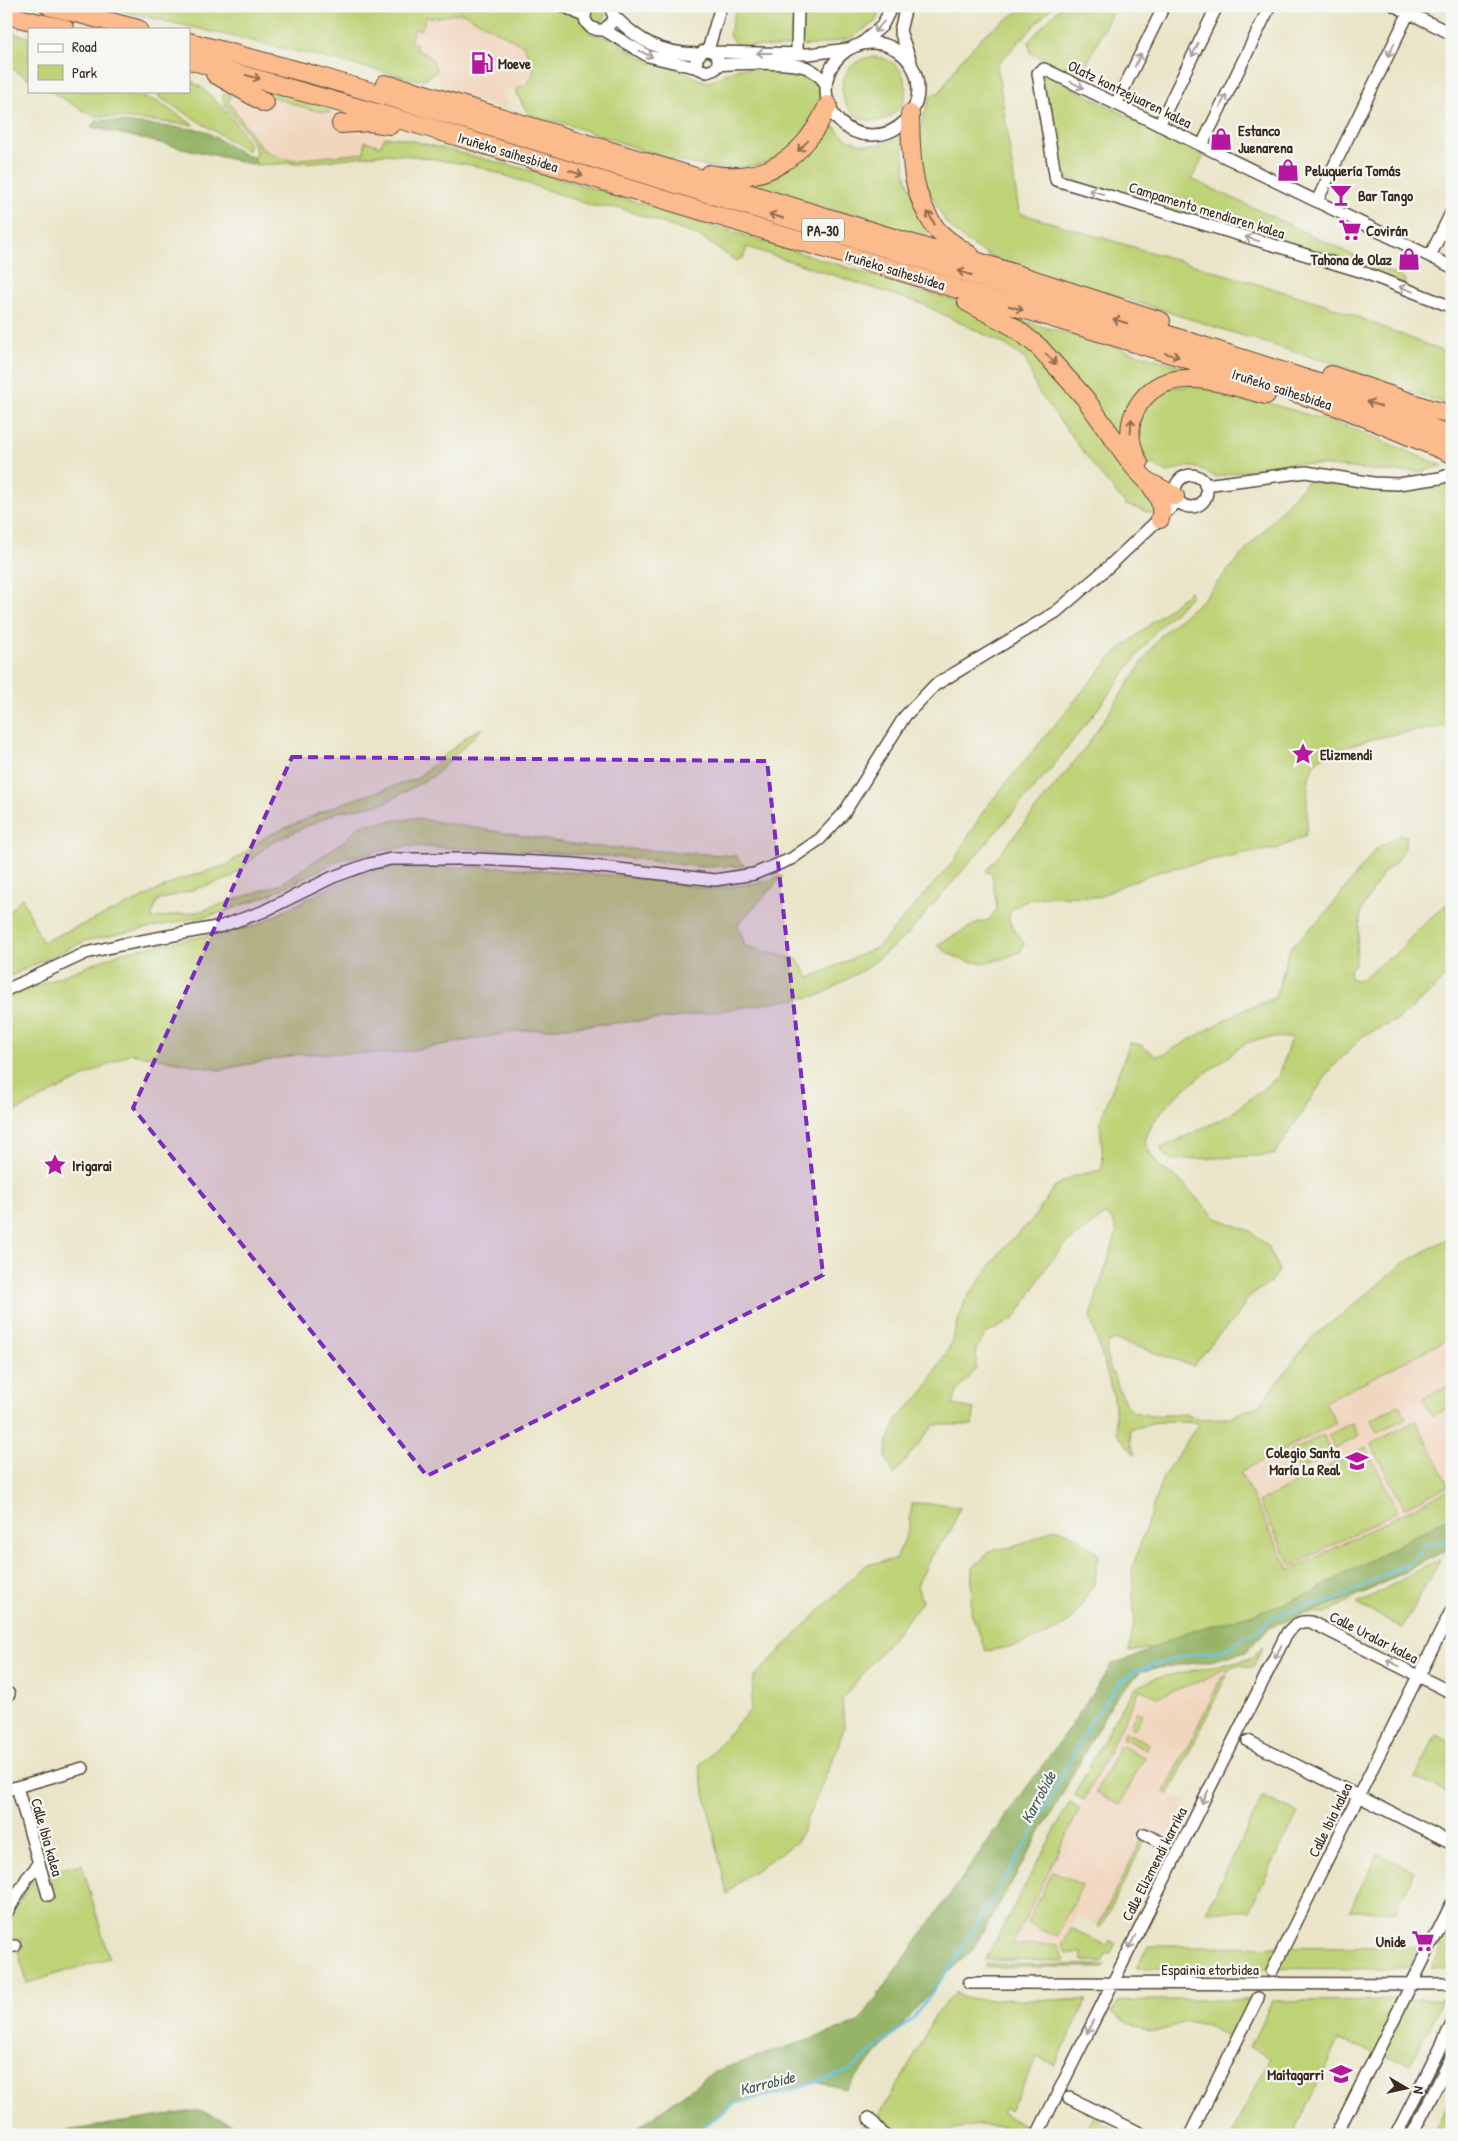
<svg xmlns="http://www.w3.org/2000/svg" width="1458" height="2141" viewBox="0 0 1458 2141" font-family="'Patrick Hand',sans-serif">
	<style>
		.built { fill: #f1d5bd }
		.green { fill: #bed276; stroke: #7c7e4a }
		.forest { fill: #96b467; stroke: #686f42 }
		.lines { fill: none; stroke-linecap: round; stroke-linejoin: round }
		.stream { stroke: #63c4e1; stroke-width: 2.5 }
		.minor-casing { stroke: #554638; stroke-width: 14 }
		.highway-casing { stroke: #554638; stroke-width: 20 }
		.minor { stroke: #fff; stroke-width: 11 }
		.highway { stroke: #fbbb8d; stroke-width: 18 }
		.oneway { stroke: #a79f9a }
		.oneway2 { stroke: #916b50 }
		.marked { fill: #7b2cbf; fill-opacity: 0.2; stroke: #7b2cbf; stroke-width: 4; stroke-dasharray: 10 6; stroke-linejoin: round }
		.labels { text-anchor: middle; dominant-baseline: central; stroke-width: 4.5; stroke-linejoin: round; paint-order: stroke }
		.shield { fill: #f6f6f2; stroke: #73675e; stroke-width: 1 }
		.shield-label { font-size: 14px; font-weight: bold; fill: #3b2a1e }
		.poi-label { font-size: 15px; font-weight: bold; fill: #3b2a1e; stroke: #f6f6f2; text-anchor: start }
		.street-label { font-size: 15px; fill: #3b2a1e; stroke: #f6f6f2 }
		.water-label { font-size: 16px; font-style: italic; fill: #475858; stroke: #f6f6f2 }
	</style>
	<rect width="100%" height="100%" fill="#f6f6f2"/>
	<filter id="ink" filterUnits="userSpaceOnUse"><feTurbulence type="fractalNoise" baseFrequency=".02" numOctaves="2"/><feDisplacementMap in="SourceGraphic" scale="10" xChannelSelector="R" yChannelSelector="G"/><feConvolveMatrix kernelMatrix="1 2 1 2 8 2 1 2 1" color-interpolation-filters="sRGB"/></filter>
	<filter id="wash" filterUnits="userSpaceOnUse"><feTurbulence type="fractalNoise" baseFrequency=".0096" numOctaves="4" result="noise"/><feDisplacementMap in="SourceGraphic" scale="20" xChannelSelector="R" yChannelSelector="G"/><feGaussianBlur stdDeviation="1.12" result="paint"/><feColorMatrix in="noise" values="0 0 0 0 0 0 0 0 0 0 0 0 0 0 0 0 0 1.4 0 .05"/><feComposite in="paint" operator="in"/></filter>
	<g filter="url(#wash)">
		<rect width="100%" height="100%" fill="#eae5c8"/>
		<path class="built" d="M453,13H463L524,46L534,70L532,77L527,84L500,93L506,101L505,109L440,89L442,82L435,74L437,71L410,42L414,28L426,17L435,19Z
			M261,93L308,109L331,113L385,130V137L381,146L365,153L291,160L280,158L262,149L227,101L231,96L256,103Z
			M1452,1337V1488L1290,1571L1240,1472L1336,1423L1324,1402Z
			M1227,1667L1165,1792L1186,1802L1166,1841L1145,1831L1098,1926L1077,1916L1062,1945H1012L1140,1689L1182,1686L1203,1680Z"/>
		<path class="green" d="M101,6H556L579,18L592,34L613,39L636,55L663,66L684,71L698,79L709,82L738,68L806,70C822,88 823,95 813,117C810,124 805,130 800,136C756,196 663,157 607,138C591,133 576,127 560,122C552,120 538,119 531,115C523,109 519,97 515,89L527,84L532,77L534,71L524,46L463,13C450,13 438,20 426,17L421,30L414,29L410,42L417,44L415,49L430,56L437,71L427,78L419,80Z
			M842,6H882L875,22L851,38L816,45L776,47L736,45L729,35L736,9L797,20Z
			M1026,6H1053L997,65L1019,213L1325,304L1450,354L1452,355V404C1411,397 1373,376 1334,364C1259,341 1184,317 1110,294C1053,276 996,271 951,228C945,223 941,213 937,206C914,168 915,135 931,95L940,92L960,61L984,35Z
			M1061,6H1115L1081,76L1030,53L1029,41Z
			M591 16a7 7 0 1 1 14 0a7 7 0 1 1-14 0Z
			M6,32L29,37V79L6,65Z
			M842 89a32 32 0 1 1 64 0a32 32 0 1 1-64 0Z
			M1047,75L1204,155L1192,179L1406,280L1404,284L1059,176L1042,80Z
			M189,80C206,87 248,131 249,149L247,151L159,97L158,91H189Z
			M264,88L321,103L331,113L308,109L261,93Z
			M50,91H131L129,94L156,101L194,125L91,115Z
			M227,94L231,96L228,101L262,149L280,158L291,160L364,153L365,141L380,146L385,137L401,138L553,176L959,302L986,316L1046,363L1154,497L1157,515L1126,505L1100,474L1037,390L1026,360L1006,345L922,304L747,247L743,258L736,261L701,237L620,208L593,206L477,166L414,156L383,154L316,162L256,165L254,157L257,155C254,144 248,134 242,126C235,117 223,107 222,95Z
			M829,116C832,120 834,126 837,130C852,148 884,149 902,135L906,176L928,234L923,237L744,184Z
			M1003,315C1073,336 1143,354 1212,376L1141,390L1126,447Z
			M1205,384L1349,427L1443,466L1424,471L1393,472L1297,463L1266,466L1217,477C1208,475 1201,467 1191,467C1172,466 1172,480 1153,464L1149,466L1139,454L1136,424L1160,389Z
			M1307,481L1397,492L1431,488L1452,481V727C1425,727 1332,743 1316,762C1304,776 1308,811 1307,829L1305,836L1277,849L1244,853L1164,870L1128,883L1099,897L1053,896L1030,899L1012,909L1009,915V921L1024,944L1021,951C987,967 967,968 937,945L979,922L989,920L997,909L992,874L986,871L1083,751L1161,635L1202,600Z
			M1190,591L1191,596L1157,629L1096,711L1053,766L906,936L868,967L821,995L675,1018L519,1031L396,1053L301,1054L219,1070L131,1053L6,1116V998L123,952L255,926L333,886L382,867H498L622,876L710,889L758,883L783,876L738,924L745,946L798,960L809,978L878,947L953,862L984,810L1111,657Z
			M483,728L435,775L385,803L338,812L270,843L231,878L157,901L151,919L201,911L281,884L344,841L360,825L415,818L584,846L736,856L744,866L702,867L618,857L523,851L408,846L344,858L267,896L217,914L85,941L6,978V916L22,897L42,942L132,903L178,880L227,865L267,836L343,803L416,779L470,734Z
			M1400,835L1407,836L1404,850L1395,863L1383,873L1361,911L1355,964L1349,970L1350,978L1356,980L1363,978L1386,959L1396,954L1424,923L1452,900V969L1431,992L1399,1019L1363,1036L1330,1070L1274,1155L1173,1160L1165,1156L1161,1148L1228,1116L1279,1076L1291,1038C1278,1037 1261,1038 1249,1042C1240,1045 1231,1055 1224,1060C1194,1082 1157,1104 1145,1141L1150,1153L1160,1167L1176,1177L1216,1218L1250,1231L1268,1246L1279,1271L1272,1281L1248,1298L1237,1317L1214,1340L1194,1366L1117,1340L1109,1342L1106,1350L1109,1365L1125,1403L1134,1412L1151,1416L1184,1414L1202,1419L1228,1418L1258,1406L1313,1337L1355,1304L1402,1264L1452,1236V1337L1325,1402L1336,1423L1240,1472L1290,1571L1452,1488V1547L1326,1613H1305L1221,1636L1129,1652L1134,1620L1132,1569L1163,1477L1199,1423L1167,1421L1130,1429L1131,1442L1135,1455L1117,1434L1114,1398L1090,1316L1117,1232L1112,1219L1105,1215L1065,1245L1048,1264L1024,1305L1014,1319L986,1334L976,1349V1369L956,1393L953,1405L974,1409L973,1425H934L894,1475L886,1458L888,1441L898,1418L923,1393L949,1348L965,1301L1005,1246L1031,1221L1055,1186L1074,1176L1101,1170L1103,1162L1100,1121L1130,1043L1141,1045L1156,1056L1164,1054L1243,1010L1275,998L1290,948L1325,914L1376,849Z
			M1452,1384V1406L1432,1416L1423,1398Z
			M1399,1405L1406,1418L1377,1432L1371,1420Z
			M1416,1421L1449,1485L1404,1508L1371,1444Z
			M1352,1423L1359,1436L1335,1449L1328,1435Z
			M1323,1435L1332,1453L1299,1470L1290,1452Z
			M1366,1447L1398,1511L1292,1566L1259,1502Z
			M912,1503L946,1504L960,1507L950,1532L932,1556L917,1585L922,1602L842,1699L844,1728L836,1752L797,1842L738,1882L727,1894L699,1766L751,1709L754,1677L865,1565L896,1559L909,1529Z
			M1055,1528L1076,1536L1098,1554L1094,1584L1071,1621L1048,1634L1015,1646L986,1651L971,1612L972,1568L993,1549C1018,1549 1034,1539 1055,1528Z
			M1439,1559L1403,1628L1357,1604Z
			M1263,1647L1253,1668L1240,1665L1232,1666L1228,1672L1225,1671L1226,1668L1203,1680L1156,1697L1140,1689L1084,1800L1074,1795L1121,1708L1136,1688L1155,1678L1242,1661L1252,1657Z
			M1223,1675H1227L1169,1794L1165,1792Z
			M1137,1711L1143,1714L1135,1729L1130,1726Z
			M1125,1732L1149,1744L1146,1750L1123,1738Z
			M1436,1735L1452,1743V1796L1415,1778Z
			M1120,1745L1144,1757L1120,1805L1096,1792Z
			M1263,1797L1298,1813L1249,1911H1206Z
			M1070,1802L1080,1808L1012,1945H1058L1064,1961L985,1960Z
			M1142,1839L1145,1840L1101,1928L1098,1926Z
			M1378,1853L1414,1871L1395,1911H1349Z
			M82,1864L109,1958L27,1983L18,1950L23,1948L20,1941L24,1938L6,1941V1924L31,1882L40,1883L46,1900L51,1899L52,1888L48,1872Z
			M1053,1871L1082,1885L1056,1937L1027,1923Z
			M1452,1919V1969L1431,1968L1441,1947L1438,1946Z
			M1071,1928L1107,1946L1110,1940L1116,1943L1111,1953H1107L1102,1962L1082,1961V1953H1066L1062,1945Z
			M1148,1946L1418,1947L1408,1969L1136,1968Z
			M986,1964L1105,1965L1104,1967H986Z
			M957,1991L960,1996L968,1999L1087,2000L1055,2065L1037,2057L1010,2111L1004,2108L1001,2113L1025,2126L1021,2132L1001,2127L979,2125L959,2128L937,2135H896L879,2115L910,2064L935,2015Z
			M1136,2000H1253L1233,2040C1218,2032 1200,2019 1182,2023C1171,2026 1164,2032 1152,2031C1138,2030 1124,2020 1112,2014L1119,2001Z
			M1443,2000L1410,2065L1339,2040L1293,2135H1231L1270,2058L1250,2047L1272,2001Z
			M1452,2035V2044L1407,2135H1402Z
			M1452,2096V2135H1432Z
			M1093,2117L1127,2135H1084Z
			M866,2125L874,2127L881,2135H852L853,2130Z"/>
		<path class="forest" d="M101,120L203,130L245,155L254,157L256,165L91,127L95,121Z
			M1452,1515V1547L1367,1591L1268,1628L1246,1652L1211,1661L1142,1670L1111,1704L1053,1811L973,1949L944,1976L846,2089L815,2082L736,2103L693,2135H628L713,2072L858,2023L1070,1727L1112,1664L1141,1654L1187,1632L1254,1614L1309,1594Z
			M200,2110L258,2135H41Z"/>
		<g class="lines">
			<path class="stream" d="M692,2135L736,2103L787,2092L849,2071L914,2017L948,1971L973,1931L1023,1849L1090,1723L1119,1683L1134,1672L1157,1664L1183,1656L1223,1650L1259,1629L1273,1617L1309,1605L1334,1601L1380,1577L1410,1563L1425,1544L1452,1541"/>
		</g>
	</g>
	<g filter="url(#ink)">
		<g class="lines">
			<defs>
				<path id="minor" d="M564,6L585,17
					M589,6C579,20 589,31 604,30L613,21L614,16L609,6
					M783,6H804
					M906,6L900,31L911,62
					M1395,6L1452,34
					M614,16C640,42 660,53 698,54
					M604,30L648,56L698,68L707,72L715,69C721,60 718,53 708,50L703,51L696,59L698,68
					M826 89a46 46 0 1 1 92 0a46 46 0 1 1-92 0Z
					M861,44L882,26L892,6
					M797,48L798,6
					M708,50L721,6
					M714,52L809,54L848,49
					M718,65C737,63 787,62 805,67C814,70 820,76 826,84
					M1116,104L1164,6
					M1159,125L1217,6
					M1202,145L1270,6
					M1317,201L1412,6
					M1430,256L1452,211
					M1452,267L1044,69L1038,73L1056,180L1360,271L1452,307
					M1175 491a16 16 0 1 1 32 0a16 16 0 1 1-32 0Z
					M1205,485L1306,472L1373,483L1398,484L1440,478L1452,474
					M6,990L86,953L120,945L222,926L262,912L333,877L369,864L391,859H477L574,864L715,880L754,874L791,859L820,839L844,813L905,716L935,685L1056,612L1105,570L1178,501
					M1422,1670L1452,1609
					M6,1694H9L6,1697
					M1248,1741L1452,1843
					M17,1787L48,1895
					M6,1790L83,1768
					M1144,1834L1167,1845
					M6,1914L27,1878L39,1864
					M6,1947L15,1946
					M1272,1971L1415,1682
					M1413,1981L1452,1903
					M969,1983L1452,1984
					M1069,2098L1144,2135
					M869,2118L884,2135
					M1037,2135L1287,1633C1295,1624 1299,1621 1311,1622L1452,1693
					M1190,2135L1258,1998
					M1336,2135L1409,1989
					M1396,2135L1452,2024
					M1412,2135L1452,2056"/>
				<path id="highway" d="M49,6L138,29
					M6,15L65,29
					M189,42L314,75L484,125L1147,328L1328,386L1452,436
					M189,60L426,127L1266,383L1347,410L1452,454
					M215,74L265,103
					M385,84L415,91L943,253L979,262L1161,321
					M910,114C911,157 910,194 937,230C946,240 960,248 971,256
					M341,124L369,122L390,125
					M709,174C767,185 805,157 828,105
					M967,302L1014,327L1039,347L1084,397L1133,466L1147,481L1175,496
					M1331,375L1430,409L1452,414
					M1139,463C1130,446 1127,428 1135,411C1162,358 1222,384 1266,395
					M1150,484C1158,497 1164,504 1160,519"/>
			</defs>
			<use href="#minor" class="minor-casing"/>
			<use href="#highway" class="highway-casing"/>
			<use href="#minor" class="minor"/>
			<use href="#highway" class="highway"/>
		</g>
		<defs><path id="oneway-shaft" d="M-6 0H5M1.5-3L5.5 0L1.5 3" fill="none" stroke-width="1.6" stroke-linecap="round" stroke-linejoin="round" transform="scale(1.25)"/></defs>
		<g class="oneway">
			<use href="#oneway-shaft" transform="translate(879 27) rotate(132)"/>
			<use href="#oneway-shaft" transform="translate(1195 50) rotate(116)"/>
			<use href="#oneway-shaft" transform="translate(1391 50) rotate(116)"/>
			<use href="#oneway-shaft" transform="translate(764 53) rotate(-180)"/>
			<use href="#oneway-shaft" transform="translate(646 54) rotate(26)"/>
			<use href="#oneway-shaft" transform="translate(1138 60) rotate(-64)"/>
			<use href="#oneway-shaft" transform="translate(1077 85) rotate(26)"/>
			<use href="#oneway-shaft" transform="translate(1223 101) rotate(-64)"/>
			<use href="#oneway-shaft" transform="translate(1096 192) rotate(-164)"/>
			<use href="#oneway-shaft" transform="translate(1252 239) rotate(-163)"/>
			<use href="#oneway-shaft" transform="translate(1406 289) rotate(-159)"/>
			<use href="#oneway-shaft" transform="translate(1278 1652) rotate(117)"/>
			<use href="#oneway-shaft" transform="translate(1393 1663) rotate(-153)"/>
			<use href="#oneway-shaft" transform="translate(1205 1797) rotate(117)"/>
			<use href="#oneway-shaft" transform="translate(1132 1942) rotate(117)"/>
			<use href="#oneway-shaft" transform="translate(1090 2027) rotate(116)"/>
		</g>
		<g class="oneway2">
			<use href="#oneway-shaft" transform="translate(253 77) rotate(15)"/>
			<use href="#oneway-shaft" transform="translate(803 146) rotate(134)"/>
			<use href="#oneway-shaft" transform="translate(576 173) rotate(17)"/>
			<use href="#oneway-shaft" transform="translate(776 216) rotate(-163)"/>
			<use href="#oneway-shaft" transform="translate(931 218) rotate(-120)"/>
			<use href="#oneway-shaft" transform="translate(965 273) rotate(-163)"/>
			<use href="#oneway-shaft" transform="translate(1016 308) rotate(17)"/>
			<use href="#oneway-shaft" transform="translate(1120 321) rotate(-163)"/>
			<use href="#oneway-shaft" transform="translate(1172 355) rotate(16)"/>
			<use href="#oneway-shaft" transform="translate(1051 359) rotate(46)"/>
			<use href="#oneway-shaft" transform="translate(1374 404) rotate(-159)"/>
			<use href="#oneway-shaft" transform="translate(1131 426) rotate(-86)"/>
		</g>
	</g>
	<path class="marked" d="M292,757L767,761L823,1275L427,1476L133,1108Z"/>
	<defs>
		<symbol id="fuel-bare" viewBox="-9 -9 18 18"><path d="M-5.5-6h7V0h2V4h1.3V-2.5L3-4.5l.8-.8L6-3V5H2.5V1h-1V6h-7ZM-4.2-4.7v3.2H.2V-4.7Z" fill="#b5179e" stroke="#f6f6f2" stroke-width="2.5" paint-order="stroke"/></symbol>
		<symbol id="shop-bare" viewBox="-9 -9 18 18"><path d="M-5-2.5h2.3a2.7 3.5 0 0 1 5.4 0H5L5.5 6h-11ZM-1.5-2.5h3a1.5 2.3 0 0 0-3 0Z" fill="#b5179e" stroke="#f6f6f2" stroke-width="2.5" paint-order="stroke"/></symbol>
		<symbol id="bar-bare" viewBox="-9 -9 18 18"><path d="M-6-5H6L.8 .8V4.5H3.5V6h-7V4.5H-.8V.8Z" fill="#b5179e" stroke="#f6f6f2" stroke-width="2.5" paint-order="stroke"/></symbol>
		<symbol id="supermarket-bare" viewBox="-9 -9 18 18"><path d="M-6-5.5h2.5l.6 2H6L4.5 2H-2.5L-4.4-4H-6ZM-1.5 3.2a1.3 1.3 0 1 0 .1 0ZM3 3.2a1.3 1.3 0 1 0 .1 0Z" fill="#b5179e" stroke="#f6f6f2" stroke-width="2.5" paint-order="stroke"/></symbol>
		<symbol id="sight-bare" viewBox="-9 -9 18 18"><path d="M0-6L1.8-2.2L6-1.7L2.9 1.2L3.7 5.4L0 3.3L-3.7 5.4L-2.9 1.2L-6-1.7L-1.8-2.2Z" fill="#b5179e" stroke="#f6f6f2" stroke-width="2.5" paint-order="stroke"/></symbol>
		<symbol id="school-bare" viewBox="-9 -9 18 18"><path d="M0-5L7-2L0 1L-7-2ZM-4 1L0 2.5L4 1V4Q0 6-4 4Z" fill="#b5179e" stroke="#f6f6f2" stroke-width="2.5" paint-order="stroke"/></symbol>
	</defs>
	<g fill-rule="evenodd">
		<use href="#fuel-bare" x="466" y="47" width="32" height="32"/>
		<use href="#shop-bare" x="1205" y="123" width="32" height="32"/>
		<use href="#shop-bare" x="1272" y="154" width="32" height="32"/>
		<use href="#bar-bare" x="1325" y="179" width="32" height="32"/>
		<use href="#supermarket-bare" x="1334" y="214" width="32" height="32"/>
		<use href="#shop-bare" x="1393" y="243" width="32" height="32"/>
		<use href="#sight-bare" x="1287" y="738" width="32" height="32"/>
		<use href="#sight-bare" x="39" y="1149" width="32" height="32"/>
		<use href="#school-bare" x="1341" y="1445" width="32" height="32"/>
		<use href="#supermarket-bare" x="1407" y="1925" width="32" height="32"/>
		<use href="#school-bare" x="1325" y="2058" width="32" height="32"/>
	</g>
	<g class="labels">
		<rect class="shield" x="802" y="218.5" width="42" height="23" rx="4"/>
		<g class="shield-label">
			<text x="823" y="230">PA-30</text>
		</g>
		<g class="poi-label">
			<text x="498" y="63">Moeve</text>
			<text x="1238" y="130">Estanco<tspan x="1238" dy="17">Juenarena</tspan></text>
			<text x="1305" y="170">Peluquería Tomás</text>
			<text x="1358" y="195">Bar Tango</text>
			<text x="1366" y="230">Covirán</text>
			<text x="1392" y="259" text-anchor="end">Tahona de Olaz</text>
			<text x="1320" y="754">Elizmendi</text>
			<text x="72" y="1165">Irigarai</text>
			<text x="1340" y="1452" text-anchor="end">Colegio Santa<tspan x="1340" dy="17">María La Real</tspan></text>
			<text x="1406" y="1941" text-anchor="end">Unide</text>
			<text x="1324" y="2074" text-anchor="end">Maitagarri</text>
		</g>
		<g class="street-label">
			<text transform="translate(1130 94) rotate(26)">Olatz kontzejuaren kalea</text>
			<text transform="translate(508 152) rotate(17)">Iruñeko saihesbidea</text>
			<text transform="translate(1207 210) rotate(17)">Campamento mendiaren kalea</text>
			<text transform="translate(895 270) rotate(17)">Iruñeko saihesbidea</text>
			<text transform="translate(1282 389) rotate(18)">Iruñeko saihesbidea</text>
			<text transform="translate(1374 1637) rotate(27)">Calle Uralar kalea</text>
			<text transform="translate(1330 1820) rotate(-64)">Calle Ibia kalea</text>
			<text transform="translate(47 1837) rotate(74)">Calle Ibia kalea</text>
			<text transform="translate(1154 1864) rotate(-63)">Calle Elizmendi karrika</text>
			<text x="1210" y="1969">Espainia etorbidea</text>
		</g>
		<g class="water-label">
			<text transform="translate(1038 1797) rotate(-62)">Karrobide</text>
			<text transform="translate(767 2083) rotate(-14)">Karrobide</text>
		</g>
	</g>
	<rect width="1458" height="2141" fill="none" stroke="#f6f6f2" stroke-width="25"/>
	<rect x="28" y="28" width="162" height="65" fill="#f6f6f2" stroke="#aba49d"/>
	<rect x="38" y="44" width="25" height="8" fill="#ffffff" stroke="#aba49d"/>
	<text x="72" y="52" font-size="15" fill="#3b2a1e">Road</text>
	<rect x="38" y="65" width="25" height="15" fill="#bed276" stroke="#aba49d"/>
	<text x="72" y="78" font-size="15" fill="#3b2a1e">Park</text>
	<g transform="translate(1406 2088) rotate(99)" stroke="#f6f6f2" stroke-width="4" paint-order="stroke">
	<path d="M0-4L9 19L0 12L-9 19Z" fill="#3b2a1e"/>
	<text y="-8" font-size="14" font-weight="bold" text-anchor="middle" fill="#3b2a1e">N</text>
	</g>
</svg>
